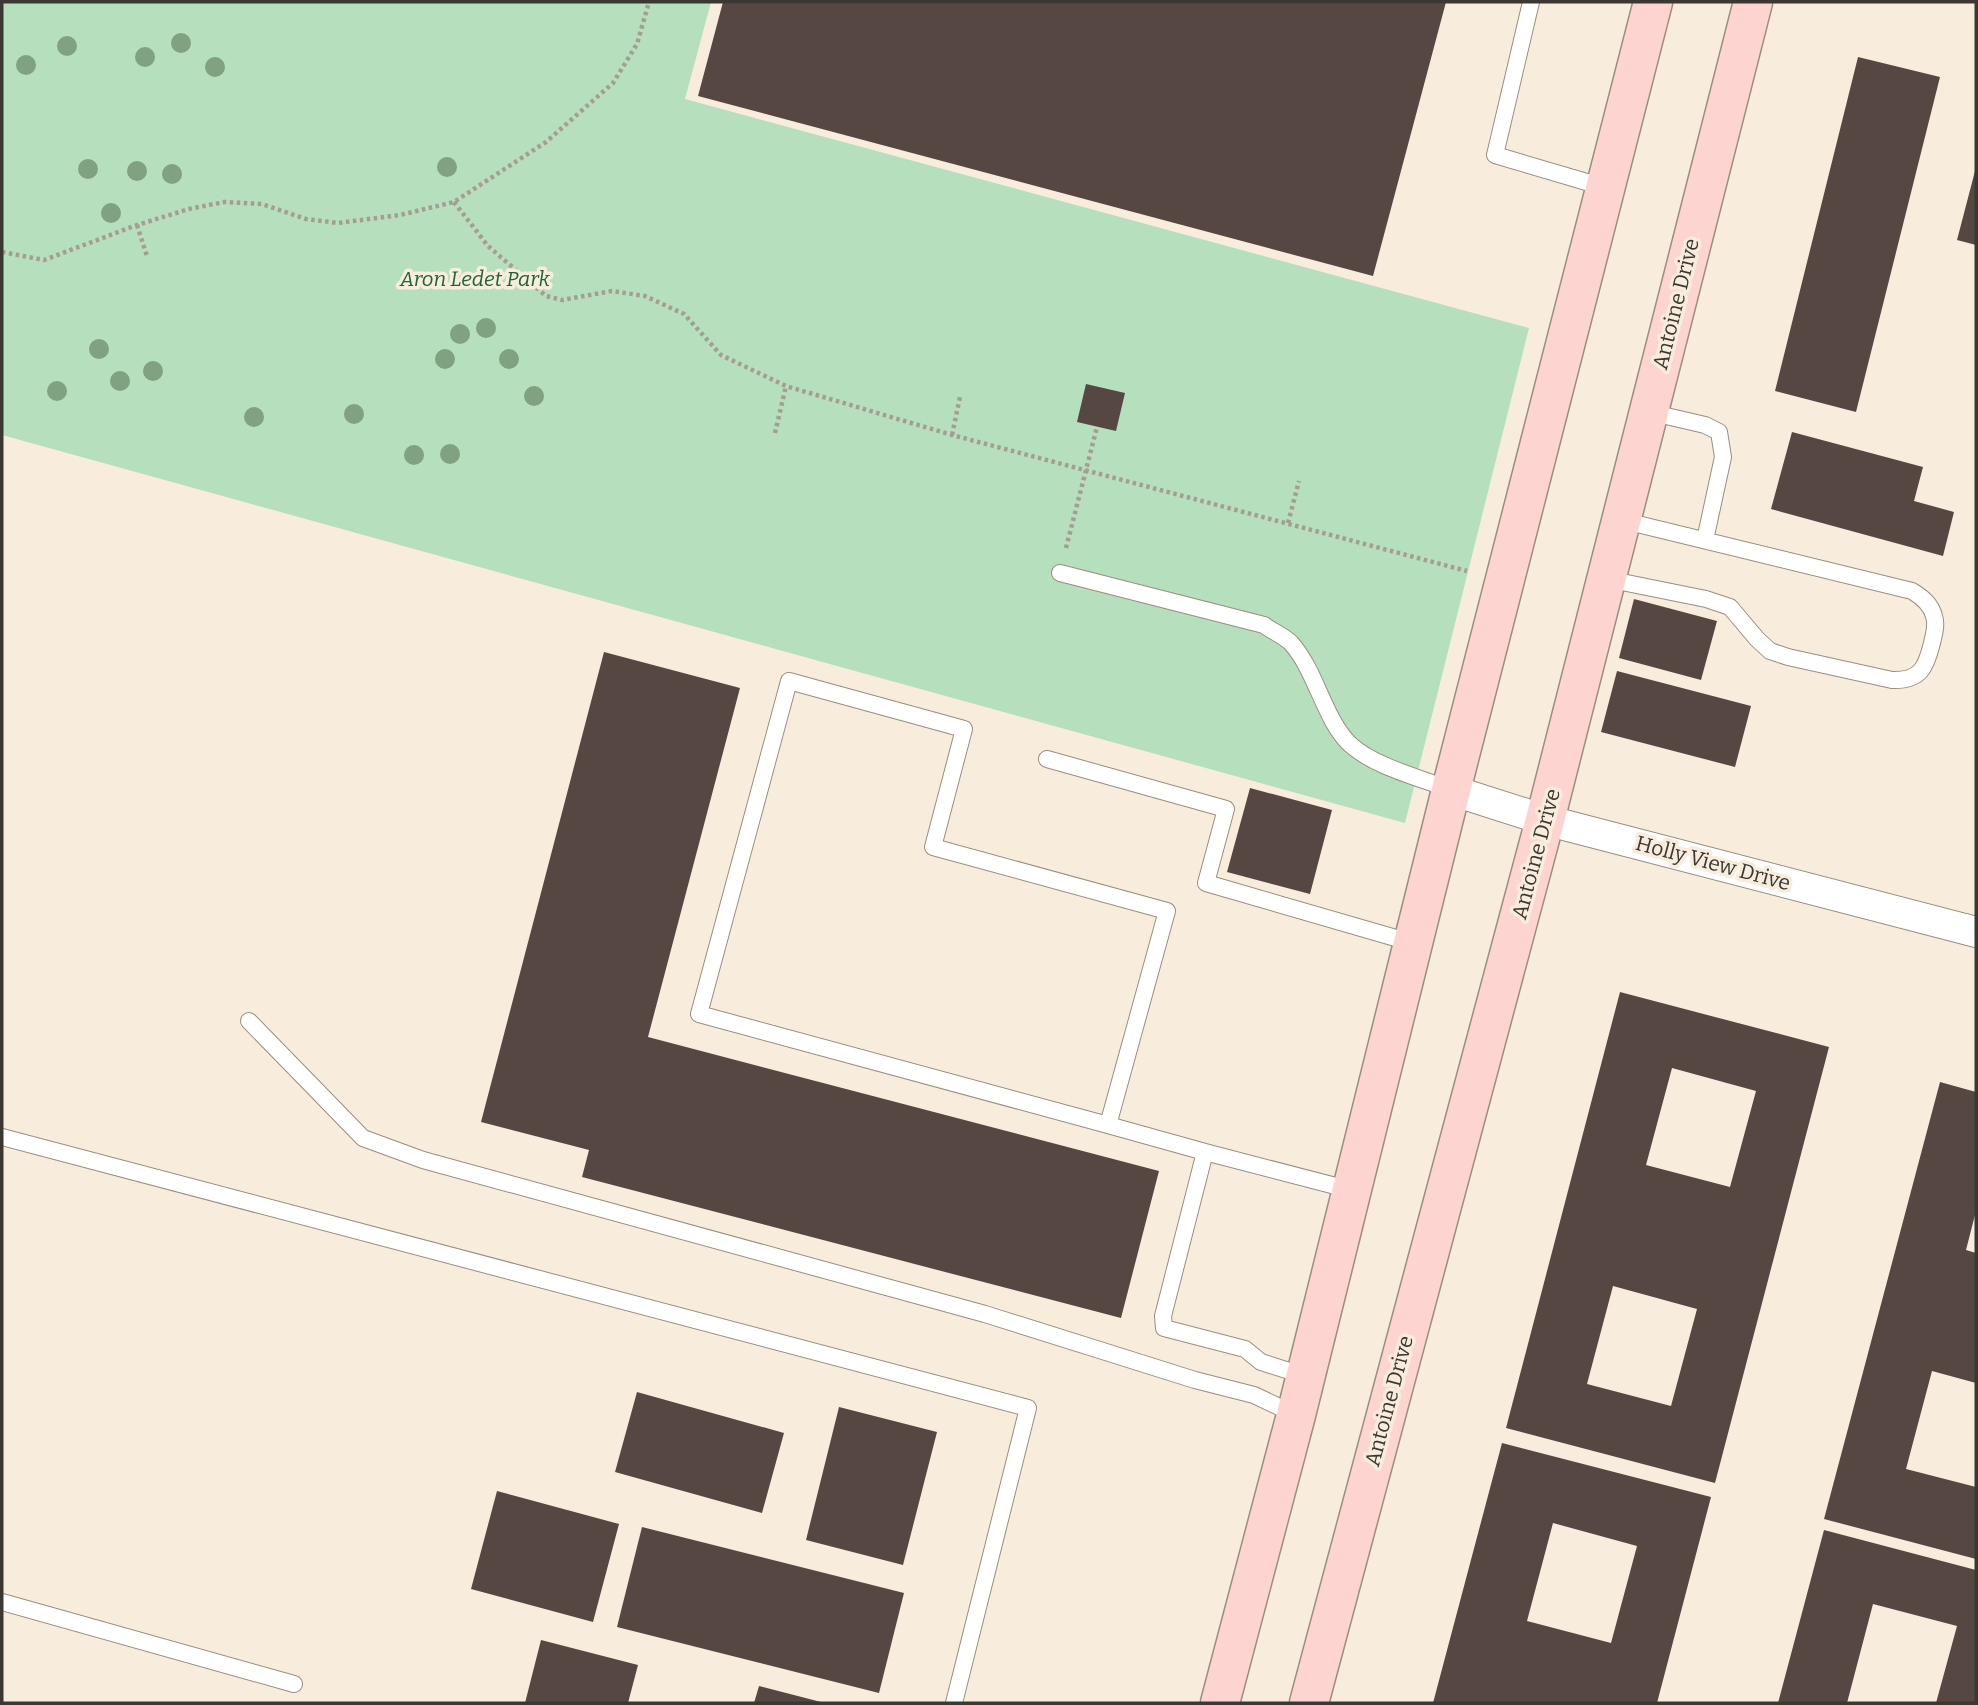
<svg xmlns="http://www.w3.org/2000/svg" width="1978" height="1705" viewBox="0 0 1978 1705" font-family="Bitter,serif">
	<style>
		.green { fill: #b6dfbd }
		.building { fill: #574743; fill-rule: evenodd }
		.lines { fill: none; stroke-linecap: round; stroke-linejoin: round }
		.service-casing { stroke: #998e80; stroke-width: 18 }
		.minor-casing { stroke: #998e80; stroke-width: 32 }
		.secondary-casing { stroke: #998e80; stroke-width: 41 }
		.path { stroke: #a69d92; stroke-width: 4.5; stroke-dasharray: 3.5 3.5; stroke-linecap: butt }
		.service { stroke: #fff; stroke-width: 16 }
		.minor { stroke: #fff; stroke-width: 30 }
		.secondary { stroke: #fdd4d0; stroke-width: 38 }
		.tree { fill: #80a280 }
		.labels { text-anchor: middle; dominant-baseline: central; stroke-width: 7; stroke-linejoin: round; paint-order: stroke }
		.park-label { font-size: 21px; font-style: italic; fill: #1e6534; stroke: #f8ecdd }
		.street-label { font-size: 21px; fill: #3c3732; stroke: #f8ecdd }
	</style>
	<rect width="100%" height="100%" fill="#f8ecdd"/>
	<path class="green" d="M2,2H711L685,99L1529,328L1405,823L2,435Z"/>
	<path class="building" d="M723,2H1446L1373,276L698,96Z
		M1858,57L1940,77L1856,412L1775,391Z
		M1975,171H1976V245L1957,240Z
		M1086,384L1125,393L1116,431L1077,422Z
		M1792,432L1923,467L1914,501L1954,512L1943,556L1771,509Z
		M1634,599L1717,621L1701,680L1619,658Z
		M604,652L740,688L648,1037L1159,1171L1121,1318L582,1177L589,1150L481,1122Z
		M1617,671L1751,706L1735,767L1601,732Z
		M1250,788L1332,810L1310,894L1227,872Z
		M1620,992L1829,1047L1715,1483L1506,1428ZM1672,1068L1756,1091L1730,1187L1646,1165ZM1613,1286L1697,1309L1671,1406L1587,1384Z
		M1940,1082L1976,1092V1211L1966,1250L1976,1253V1383L1932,1371L1906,1469L1976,1487V1559L1824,1519Z
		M637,1392L784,1433L762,1513L615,1472Z
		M839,1407L937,1432L903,1565L806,1540Z
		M1502,1443L1711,1497L1657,1703H1433ZM1553,1523L1637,1546L1611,1643L1527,1621Z
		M497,1491L619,1524L593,1622L471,1589Z
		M642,1527L904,1593L879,1693L617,1627Z
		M1824,1530L1976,1570V1703H1936L1957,1626L1873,1604L1847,1703H1778Z
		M541,1640L638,1665L628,1703H525Z
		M759,1686L821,1702V1703H754Z"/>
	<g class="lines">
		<defs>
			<path id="service" d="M1531,2L1495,155L1607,188
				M1649,412L1705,425L1719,432L1723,457L1705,540
				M1060,573L1264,625C1272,631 1284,636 1291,643C1317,672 1325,723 1352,746C1376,767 1421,778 1451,790
				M1607,579L1706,599L1730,607L1757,639L1770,651L1788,657L1892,680C1920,681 1926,668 1932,643C1934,634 1937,625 1934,616C1931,604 1922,597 1912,591L1621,520
				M1047,759L1226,809L1206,883L1413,943
				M249,1021L363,1138L423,1160L985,1314L1195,1380L1254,1395L1296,1415
				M1108,1125L699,1014L789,681L964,729L933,847L1167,911L1108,1125L1205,1152
				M2,1137L1028,1408L954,1703
				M1305,1376L1261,1362L1245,1349L1164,1328L1163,1316L1205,1152L1351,1190
				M2,1602L294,1684"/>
			<path id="minor" d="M1451,790L1545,820L1976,932"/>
			<path id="secondary" d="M1220,1703L1296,1415L1451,790L1653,2
				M1309,1703L1545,820L1753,2"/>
		</defs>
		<use href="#service" class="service-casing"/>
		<use href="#minor" class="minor-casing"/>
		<use href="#secondary" class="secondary-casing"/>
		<path class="path" d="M454,202L488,246L546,296L562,300L612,291L645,296L684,314L721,355L786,386L952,435L1467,571
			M137,225L147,256
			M2,252L44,260L137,225L189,209L224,202L262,204L306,219L338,223L400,215L454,202L546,142L613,83L637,44L649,2
			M775,433L786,386
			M952,435L960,397
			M1288,523L1299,481
			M1066,548L1097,427"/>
		<use href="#service" class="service"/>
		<use href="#minor" class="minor"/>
		<use href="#secondary" class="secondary"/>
	</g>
	<g class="tree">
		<circle cx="181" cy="43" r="10"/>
		<circle cx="67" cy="46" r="10"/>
		<circle cx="145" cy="57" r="10"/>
		<circle cx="26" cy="65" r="10"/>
		<circle cx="215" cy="67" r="10"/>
		<circle cx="447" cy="167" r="10"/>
		<circle cx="88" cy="169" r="10"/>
		<circle cx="137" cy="171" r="10"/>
		<circle cx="172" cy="174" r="10"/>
		<circle cx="111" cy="213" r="10"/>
		<circle cx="486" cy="328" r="10"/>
		<circle cx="460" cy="334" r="10"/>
		<circle cx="99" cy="349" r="10"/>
		<circle cx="445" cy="359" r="10"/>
		<circle cx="509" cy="359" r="10"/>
		<circle cx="153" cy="371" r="10"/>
		<circle cx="120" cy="381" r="10"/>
		<circle cx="57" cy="391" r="10"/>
		<circle cx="534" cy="396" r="10"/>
		<circle cx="354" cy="414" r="10"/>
		<circle cx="254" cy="417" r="10"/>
		<circle cx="450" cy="454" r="10"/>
		<circle cx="414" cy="455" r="10"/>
	</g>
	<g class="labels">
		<g class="park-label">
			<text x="475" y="279">Aron Ledet Park</text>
		</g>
		<g class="street-label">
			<text transform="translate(1676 304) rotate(-76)">Antoine Drive</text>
			<text transform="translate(1536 854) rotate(-75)">Antoine Drive</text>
			<text transform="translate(1713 863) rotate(15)">Holly View Drive</text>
			<text transform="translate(1389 1401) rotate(-75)">Antoine Drive</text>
		</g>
	</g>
	<rect width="1978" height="1705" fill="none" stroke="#3c3732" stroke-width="7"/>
</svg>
